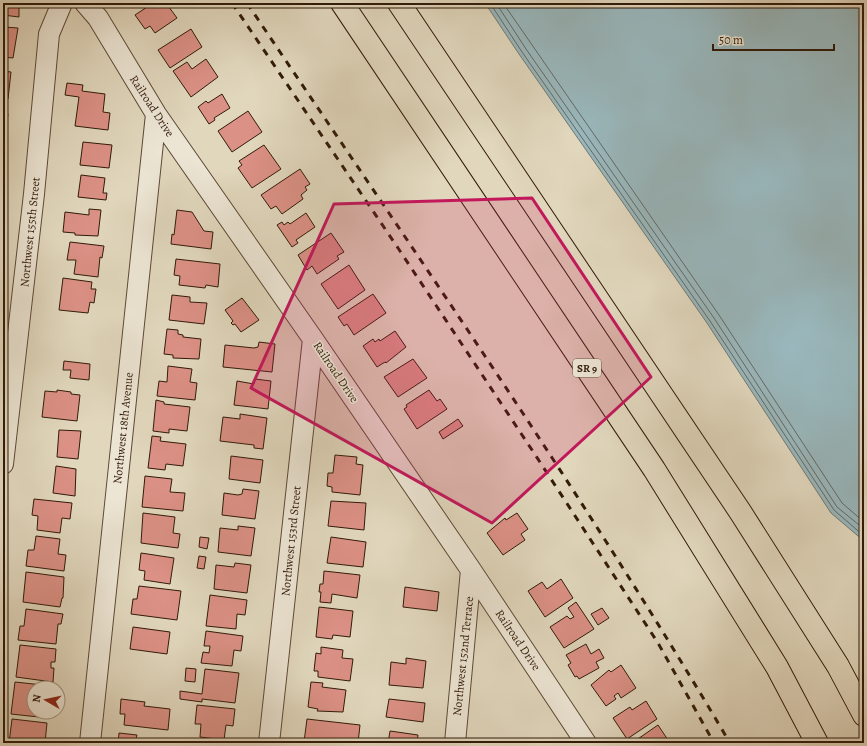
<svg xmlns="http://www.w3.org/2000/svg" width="867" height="746" viewBox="0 0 867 746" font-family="Alegreya,serif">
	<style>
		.water { fill: #99b7bc; stroke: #6f7874 }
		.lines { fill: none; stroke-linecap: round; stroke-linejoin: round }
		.shore { stroke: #656862; stroke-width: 1 }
		.building { fill: #dc9186; stroke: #311a09 }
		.minor-casing { stroke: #5d4936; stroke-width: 22 }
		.major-casing { stroke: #311a09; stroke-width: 24 }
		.minor { stroke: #ece5d4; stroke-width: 20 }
		.major { stroke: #e1d7bd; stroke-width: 22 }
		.rail { stroke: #311a09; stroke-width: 3; stroke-dasharray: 7 7; stroke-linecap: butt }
		.marked { fill: #c2185b; fill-opacity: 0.2; stroke: #c2185b; stroke-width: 3; stroke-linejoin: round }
		.labels { text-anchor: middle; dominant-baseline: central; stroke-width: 3; stroke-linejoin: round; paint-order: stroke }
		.shield { fill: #ece5d4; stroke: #695746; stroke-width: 1 }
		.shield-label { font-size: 11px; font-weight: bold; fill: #311a09 }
		.street-label { font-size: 12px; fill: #311a09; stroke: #ece5d4 }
	</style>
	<rect width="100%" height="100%" fill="#e1d7bd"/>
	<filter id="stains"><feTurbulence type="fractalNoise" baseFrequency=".005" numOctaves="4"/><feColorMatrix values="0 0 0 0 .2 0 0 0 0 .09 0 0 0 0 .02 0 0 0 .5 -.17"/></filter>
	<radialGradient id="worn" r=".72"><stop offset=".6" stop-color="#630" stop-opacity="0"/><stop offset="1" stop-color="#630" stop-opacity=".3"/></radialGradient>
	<path class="water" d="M485,3H864V541L831,513L707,323L519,54Z"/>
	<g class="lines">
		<path class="shore" d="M490,3L522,52L710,321L834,510L864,536
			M496,3L526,49L714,318L837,507L864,529
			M503,3L719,315L842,503L864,522"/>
	</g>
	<path class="building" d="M3,3H19V17L3,15Z
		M153,3H166L177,18L155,33L150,26L145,29L135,15Z
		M3,27L18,28L13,58L3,57Z
		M191,29L202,47L170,68L158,50Z
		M206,59L218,77L191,97L173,71L187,62L192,69Z
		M3,71L11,72L8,99L3,98Z
		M67,83L83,85L82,91L105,94L103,112L110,113L108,130L75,126L79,97L65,95Z
		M222,94L230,108L214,118L215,120L209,124L198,107L206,101L208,103Z
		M248,111L262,132L232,152L218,131Z
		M3,114H8L3,145Z
		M83,142L112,145L109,168L80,165Z
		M264,145L281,169L252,188L238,168L242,165L239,161Z
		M300,169L310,184L305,187L307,190L301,195L303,199L282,214L276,206L271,209L261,195Z
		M81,175L105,178L103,193H107L106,200L78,197Z
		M89,209L101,210L98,236L75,235V233L63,232L65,212L89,215Z
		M177,210L192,212L204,231L213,232L211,249L171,244L172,234L174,235Z
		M306,213L315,227L296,240L298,243L292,247L277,225L282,222L284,225L288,222L290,224Z
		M331,233L344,252L337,256L339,259L317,274L312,266L307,270L298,255Z
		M70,242L104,246L102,258L100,257L98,277L74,274L76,260H67Z
		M176,259L220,264L218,287L206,285L205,288L179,285L180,276L174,275Z
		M349,265L365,290L338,309L321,284Z
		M63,278L92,282L91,289H96L94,303L90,302L88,313L59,310Z
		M373,294L386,313L354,335L347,324L344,326L338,317Z
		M172,295L190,297V302L207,303L204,324L169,320Z
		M242,298L259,320L241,332L235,324L233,325L231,323L233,321L225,310Z
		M167,329L178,330V334L183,335V337L201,339L199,359L173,358V355L164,354Z
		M395,331L406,347L386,363L385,362L377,367L363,346L373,339L375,342L379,339L380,341Z
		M259,342L275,344L272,372L223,367L225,345L254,348L258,347Z
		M413,359L427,378L398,397L384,377Z
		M64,361L90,364L89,380L70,378L71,370H63Z
		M168,366L192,369L190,382L197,383L195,400L157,396L159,381L167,382Z
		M255,379L271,381L268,409L234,405L237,381L254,384Z
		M57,390L71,392V394L80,395L77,421L42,417L45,391L57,392Z
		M429,390L437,401L440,399L447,409L417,429L404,409L407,407L406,405Z
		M156,400L164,402V404L190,407L187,431L169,429V433L153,431Z
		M240,414L267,418L263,449L254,448V445L220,441L223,417L240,419Z
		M458,419L463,426L443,439L439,432Z
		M59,430L81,431L78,459L57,457Z
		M152,436L161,437L160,441L186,444L183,466L166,464L165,470L148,468Z
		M335,455L357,457L356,464L363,465L360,495L332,492V487L327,486L328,473H333Z
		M231,456L263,460L260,483L229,479Z
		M56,466L76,469L75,496L53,493Z
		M145,476L172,479L170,492L185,493L183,511L142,507Z
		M243,489L259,491L255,519L222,515L224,493L238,495L242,494Z
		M34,499L72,503L70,519L62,518L60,533L37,530L38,516L32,515Z
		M331,501L366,503L364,530L328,526Z
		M143,513L175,517L173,533L180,534L178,548L141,543Z
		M517,513L528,529L521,534L525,540L503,555L487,533L505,518L506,520Z
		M238,526L255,528L251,556L218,552L220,528L238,530Z
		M36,536L60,539L58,554L66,555L64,571L26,566L28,550H34Z
		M200,537L209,538L207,549L199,547Z
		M331,537L366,542L363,567L327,563Z
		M141,553L174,558L170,584L144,580L145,571L139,570Z
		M199,556L206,557L204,569L197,568Z
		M235,563L251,565L247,593L214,589L216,565L234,567Z
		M324,571L360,575L357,598L332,594L331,603L320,602L321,592H319L320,584H323Z
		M26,572L64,577L63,598H62L60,607L23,602Z
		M561,579L573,598L545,617L528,591L542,582L547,589Z
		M139,586L181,591L177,620L131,614L133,599H137Z
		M405,587L439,592L437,611L403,607Z
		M210,595L247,600L245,615L237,614L236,629L206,626Z
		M576,602L594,629L564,648L550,627L567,616L570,619L574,617L568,608Z
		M319,607L353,611L350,637L333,635L332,639L316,637Z
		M602,608L609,618L598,625L591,614Z
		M26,609L63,614L61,624H58L56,644L18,640L20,626H24Z
		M133,627L170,632L167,654L130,649Z
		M206,631L243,636L241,651L234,650L232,666L201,663L203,652L209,653L210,646H204Z
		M586,644L591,654L599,649L604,658L596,662L599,668L579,679L577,676L575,677L568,665L571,663L566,655Z
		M20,645L56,649L55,662H51V668H54L53,682L16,677Z
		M321,647L343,650L342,658L353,659L350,681L318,677V671H314L316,653L321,654Z
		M406,658L426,661L423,688L389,685L391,662L406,664Z
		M621,665L636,688L621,698L618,693L614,696L616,699L606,706L591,685L609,670L611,672Z
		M186,668L196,669L195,682L185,681Z
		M205,669L239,673L235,703L202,699V702L180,699V691L202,694Z
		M15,682L52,686V688H34V712H49L48,718L11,714Z
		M311,682L323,683L322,687L346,690L343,712L317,711L318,709L308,707Z
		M121,699L145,702L144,706L170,709L168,730L124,725L125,714H120Z
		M389,699L425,703L423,722L386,717Z
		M646,701L657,719L627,739L613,718L630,707L632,710Z
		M197,705L235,709L233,726L226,725L224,740L200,737L201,724H195Z
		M12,719L47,723L45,743H9Z
		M307,719L360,725L358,743L304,742Z
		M658,725L670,743H632Z
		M390,731L418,735L417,743H388Z
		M119,733L137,735L136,739L154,741L153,743H118Z"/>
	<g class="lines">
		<defs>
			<path id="minor" d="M85,3L98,18L156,114L313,339L471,570L586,743
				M3,464L34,194L49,34L62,3
				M90,743L156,114
				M269,743L313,339
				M455,743L471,570"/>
			<path id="major" d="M342,3L654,469L777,667L817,743
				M399,3L741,513L838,666L864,715"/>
		</defs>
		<use href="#minor" class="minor-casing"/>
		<use href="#major" class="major-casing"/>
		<use href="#minor" class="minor"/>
		<use href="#major" class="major"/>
		<path class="rail" d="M232,3L398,248L534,453L658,643L714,743
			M247,3C411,247 580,489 730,743"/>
	</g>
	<path class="marked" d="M532,198L651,377L492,523L251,388L334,204Z"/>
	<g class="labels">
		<rect class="shield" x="573" y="359" width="28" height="18" rx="3"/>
		<g class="shield-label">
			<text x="587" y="368">SR 9</text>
		</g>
		<g class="street-label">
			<text transform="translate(152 106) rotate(57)">Railroad Drive</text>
			<text transform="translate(30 232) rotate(-84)">Northwest 155th Street</text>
			<text transform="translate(336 372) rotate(56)">Railroad Drive</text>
			<text transform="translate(123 428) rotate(-84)">Northwest 18th Avenue</text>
			<text transform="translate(291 541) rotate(-84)">Northwest 153rd Street</text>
			<text transform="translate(518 640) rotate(56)">Railroad Drive</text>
			<text transform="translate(463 656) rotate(-84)">Northwest 152nd Terrace</text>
		</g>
	</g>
	<rect width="867" height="746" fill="none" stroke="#e1d7bd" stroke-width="16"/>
	<rect x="4" y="4" width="859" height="738" fill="none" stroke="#311a09" stroke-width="2"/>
	<rect x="8" y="8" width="851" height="730" fill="none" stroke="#311a09"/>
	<g transform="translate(46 700) rotate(279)"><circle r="19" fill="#ece5d4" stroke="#a19483"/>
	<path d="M0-3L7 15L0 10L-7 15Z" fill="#8f2418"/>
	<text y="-6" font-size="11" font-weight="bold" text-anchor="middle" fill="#311a09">N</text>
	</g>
	<path d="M713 44v6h121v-6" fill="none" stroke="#311a09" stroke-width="2"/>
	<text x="719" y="44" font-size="12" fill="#311a09" stroke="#ece5d4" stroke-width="3" paint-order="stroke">50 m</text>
	<rect width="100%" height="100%" filter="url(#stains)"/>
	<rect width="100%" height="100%" fill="url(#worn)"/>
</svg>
